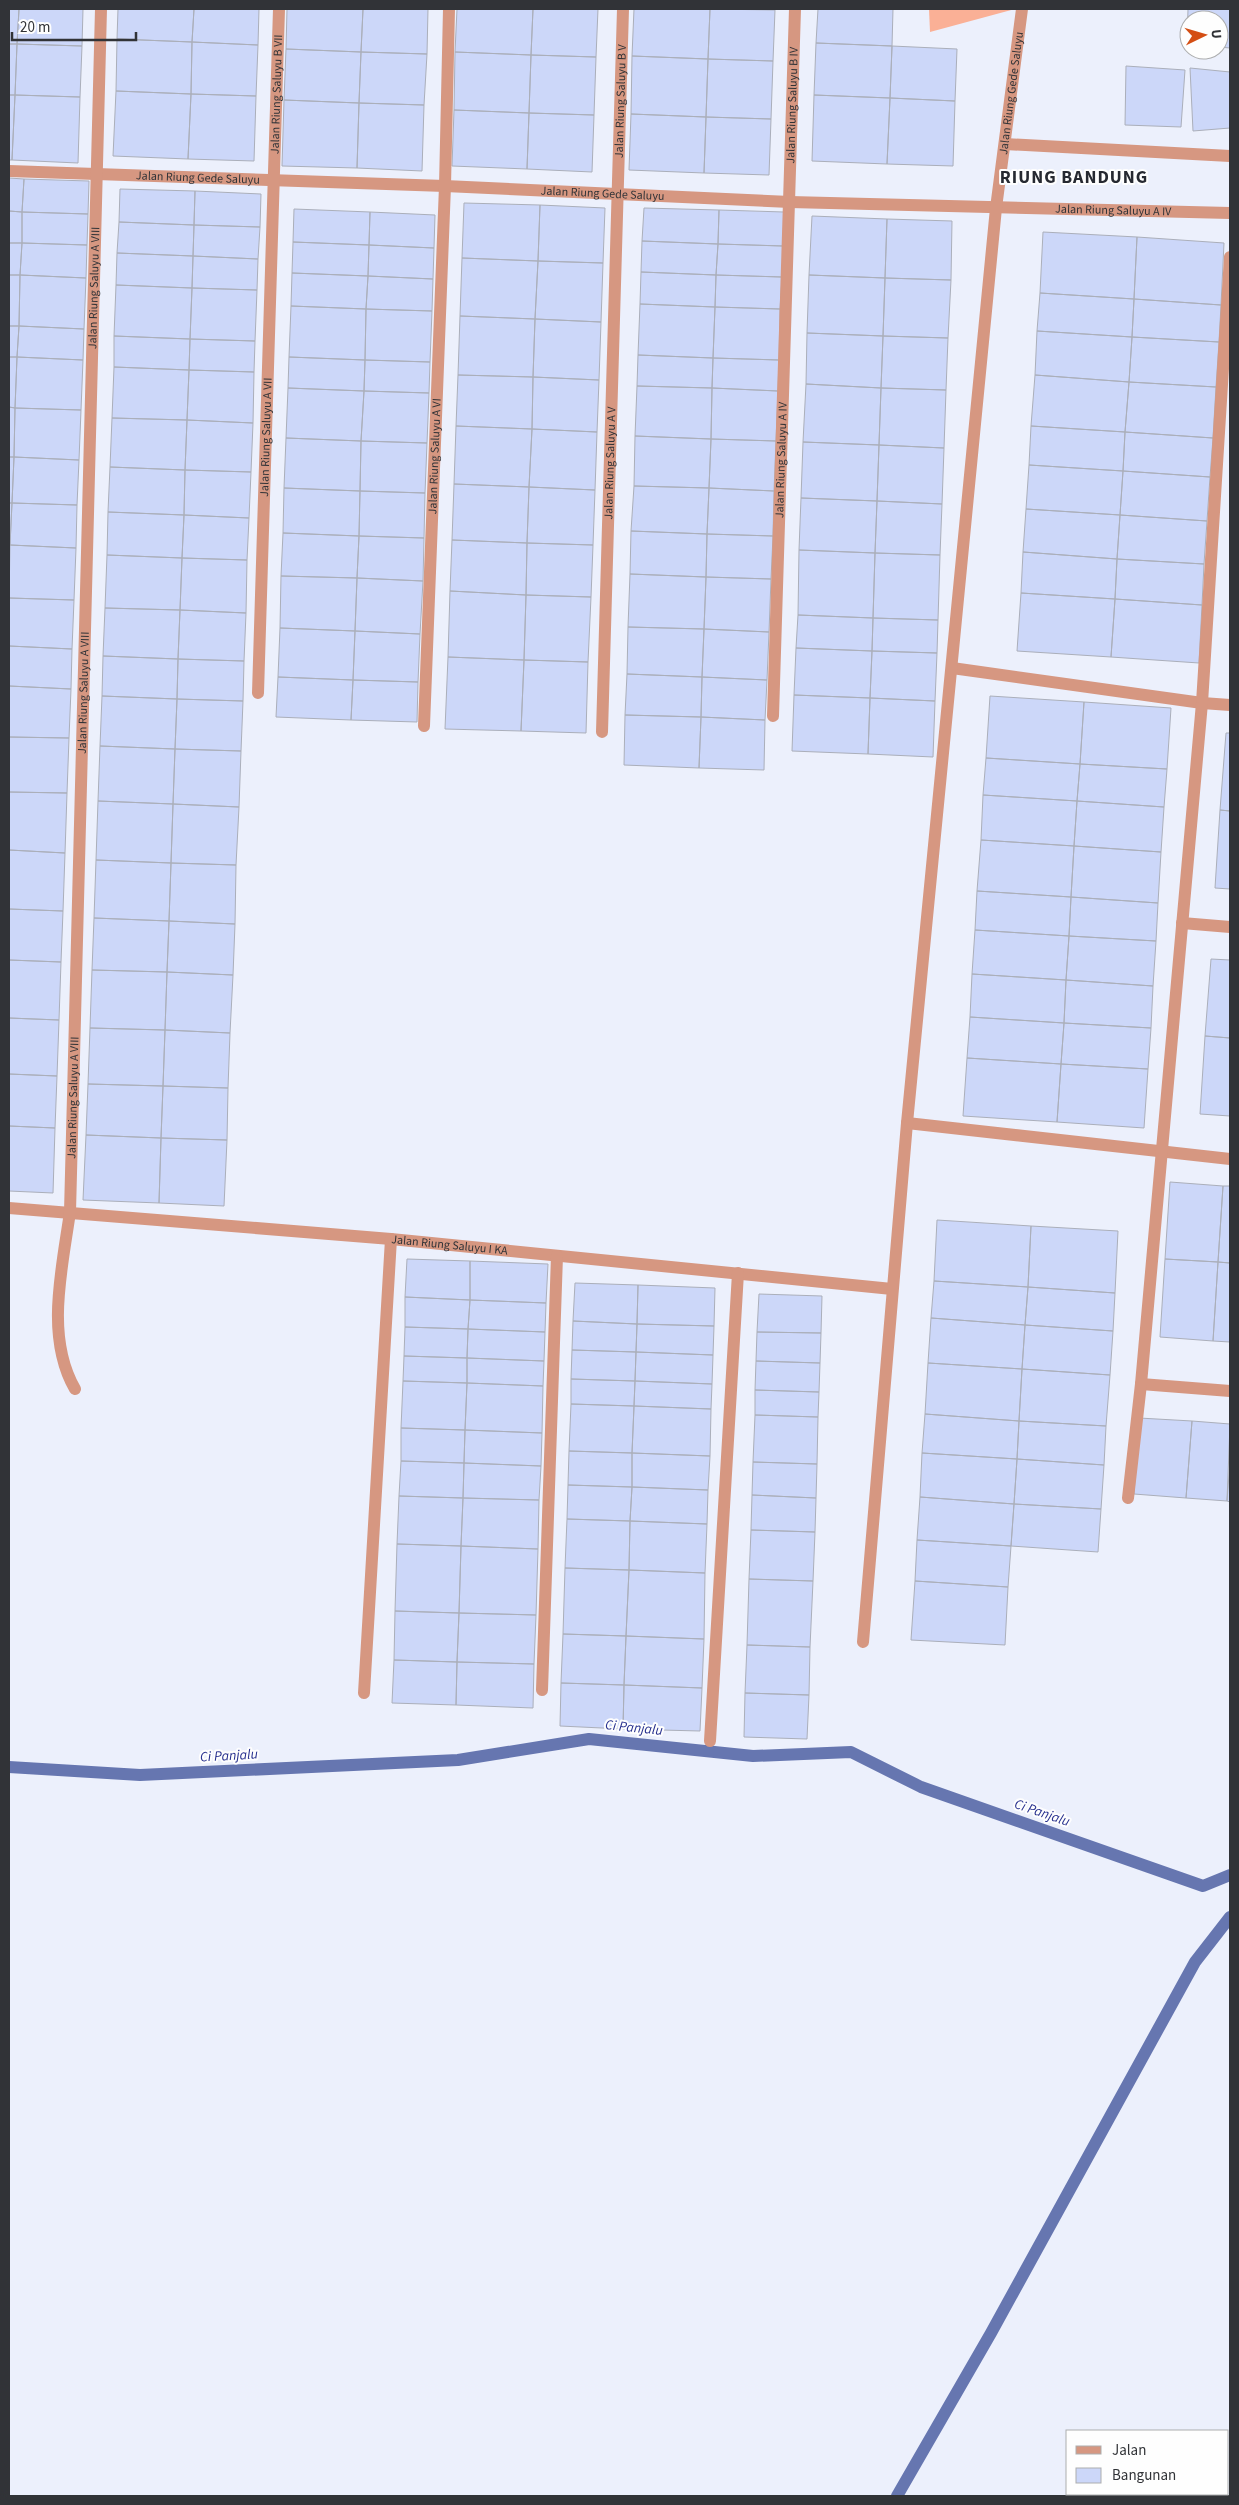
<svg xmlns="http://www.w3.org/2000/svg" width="1239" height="2505" viewBox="0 0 1239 2505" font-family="'Source Sans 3',sans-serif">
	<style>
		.green { fill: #fab096 }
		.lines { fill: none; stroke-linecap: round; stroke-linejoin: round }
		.stream { stroke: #6676b0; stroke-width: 12 }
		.building { fill: #ccd7f9; stroke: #abafba }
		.minor { stroke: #d69781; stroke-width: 12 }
		.labels { text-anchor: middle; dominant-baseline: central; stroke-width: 4; stroke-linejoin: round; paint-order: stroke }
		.street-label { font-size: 12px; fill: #313337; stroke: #fefefe }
		.water-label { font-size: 14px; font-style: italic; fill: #27308e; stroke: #fefefe }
		.district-label { font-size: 18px; font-weight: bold; letter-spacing: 1px; fill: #262931; stroke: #fefefe }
	</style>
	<rect width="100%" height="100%" fill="#ecf0fc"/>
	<path class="green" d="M929,9H1015L930,32Z"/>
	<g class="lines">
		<path class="stream" d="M9,1767L140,1775L458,1760L589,1739L753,1756L851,1752L921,1787L1203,1886L1230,1875
			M897,2496L991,2333L1195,1962L1230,1917"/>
	</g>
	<path class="building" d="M9,9H19L17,44H9Z
		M19,9H83L82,46L17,44Z
		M118,9H194L192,42L117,39Z
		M194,9H259L258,45L192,42Z
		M287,9H363L361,52L286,49Z
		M363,9H428L427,54L361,52Z
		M457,9H533L531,55L455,52Z
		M533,9H598L596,57L531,55Z
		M634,9H710L708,59L632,56Z
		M710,9L775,10L773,61L708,59Z
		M818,9H893L892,46L816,43Z
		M1188,9H1230V48L1219,47V20H1189V45H1187Z
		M117,39L192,42L191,94L116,91Z
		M192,42L258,45L256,96L191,94Z
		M816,43L892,46L890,98L814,95Z
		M9,44H17L15,95H9Z
		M17,44L82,46L80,97L15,95Z
		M892,46L957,49L955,101L890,98Z
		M286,49L361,52L359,103L284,100Z
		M361,52L427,54L424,105L359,103Z
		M455,52L531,55L529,113L454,110Z
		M531,55L596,57L594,115L529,113Z
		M632,56L708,59L706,117L631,114Z
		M708,59L773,61L771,119L706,117Z
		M1126,66L1185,70L1181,127L1125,125Z
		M1190,68L1230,72V128L1193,131Z
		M116,91L191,94L188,159L113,156Z
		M191,94L256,96L254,161L188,159Z
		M9,95H15L12,160H9Z
		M15,95L80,97L78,163L12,160Z
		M814,95L890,98L887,164L812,161Z
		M890,98L955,101L953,166L887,164Z
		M284,100L359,103L357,168L282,166Z
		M359,103L424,105L422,171L357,168Z
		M454,110L529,113L527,169L452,166Z
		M529,113L594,115L592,172L527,169Z
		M631,114L706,117L704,173L629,170Z
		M706,117L771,119L769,175L704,173Z
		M9,178L24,179L22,212L9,211Z
		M24,179L89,181L88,214L22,212Z
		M120,189L195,191L194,225L119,222Z
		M195,191L261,194L260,227L194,225Z
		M464,203L540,205L538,261L462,258Z
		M540,205L605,208L603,263L538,261Z
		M644,208L719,210L718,244L642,241Z
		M294,209L370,212L369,245L293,242Z
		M719,210L784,212L783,246L718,244Z
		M9,211L22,212V243H9Z
		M22,212L88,214L87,245L22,243Z
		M370,212L435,215L434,248L369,245Z
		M812,216L887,219L885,278L809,275Z
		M887,219L952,221L951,280L885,278Z
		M119,222L194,225L193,256L117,253Z
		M194,225L260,227L258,259L193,256Z
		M1043,232L1137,237L1134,299L1040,293Z
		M1137,237L1224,243L1221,305L1134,299Z
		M642,241L718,244L716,275L641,272Z
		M293,242L369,245L368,276L292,273Z
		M9,243H22L20,275H9Z
		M22,243L87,245L86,278L20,275Z
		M718,244L783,246L782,277L716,275Z
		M369,245L434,248L433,279L368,276Z
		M117,253L193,256L192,288L116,285Z
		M193,256L258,259L257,290L192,288Z
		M462,258L538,261L535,319L460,316Z
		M538,261L603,263L601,322L535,319Z
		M641,272L716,275L715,307L640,304Z
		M292,273L368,276L366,309L291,306Z
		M9,275H20L19,326H9Z
		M20,275L86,278L84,329L19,326Z
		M716,275L782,277L780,309L715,307Z
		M809,275L885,278L883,336L807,333Z
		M368,276L433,279L432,311L366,309Z
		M885,278L951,280L948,338L883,336Z
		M116,285L192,288L190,339L114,336Z
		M192,288L257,290L255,341L190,339Z
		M1040,293L1134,299L1132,337L1037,331Z
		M1134,299L1221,305L1219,342L1132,337Z
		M640,304L715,307L713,358L638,355Z
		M291,306L366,309L365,360L289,357Z
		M715,307L780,309L779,360L713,358Z
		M366,309L432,311L430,362L365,360Z
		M460,316L535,319L533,377L458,375Z
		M535,319L601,322L599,380L533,377Z
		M9,326H19L17,357H9Z
		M19,326L84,329L83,360L17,357Z
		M1037,331L1132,337L1129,382L1035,375Z
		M807,333L883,336L881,388L806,384Z
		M114,336L190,339L189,370L114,367Z
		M883,336L948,338L946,390L881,388Z
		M1132,337L1219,342L1216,387L1129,382Z
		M190,339L255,341L254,372L189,370Z
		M638,355L713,358L712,388L637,386Z
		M9,357H17L15,408L9,407Z
		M17,357L83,360L81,410L15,408Z
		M289,357L365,360L364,391L288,388Z
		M713,358L779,360L778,391L712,388Z
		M365,360L430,362L429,393L364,391Z
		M114,367L189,370L187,420L112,418Z
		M189,370L254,372L253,423L187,420Z
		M458,375L533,377L532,429L456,426Z
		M1035,375L1129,382L1125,432L1031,426Z
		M533,377L599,380L597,432L532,429Z
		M1129,382L1216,387L1213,438L1125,432Z
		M806,384L881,388L879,445L803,442Z
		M637,386L712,388L711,439L635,436Z
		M288,388L364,391L361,441L286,438Z
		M712,388L778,391L776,441L711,439Z
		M881,388L946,390L944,448L879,445Z
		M364,391L429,393L427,443L361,441Z
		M9,407L15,408L14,457H9Z
		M15,408L81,410L79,460L14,457Z
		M112,418L187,420L185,470L110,467Z
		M187,420L253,423L251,472L185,470Z
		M456,426L532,429L529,487L454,484Z
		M1031,426L1125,432L1123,471L1029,465Z
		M532,429L597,432L595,490L529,487Z
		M1125,432L1213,438L1210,477L1123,471Z
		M635,436L711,439L709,488L634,486Z
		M286,438L361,441L360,491L284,488Z
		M711,439L776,441L774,491L709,488Z
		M361,441L427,443L425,493L360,491Z
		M803,442L879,445L877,501L801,498Z
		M879,445L944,448L942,504L877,501Z
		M9,457H14L12,503H9Z
		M14,457L79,460L77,505L12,503Z
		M1029,465L1123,471L1120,515L1026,509Z
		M110,467L185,470L184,515L108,512Z
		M185,470L251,472L249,518L184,515Z
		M1123,471L1210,477L1207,521L1120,515Z
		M454,484L529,487L527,543L452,540Z
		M634,486L709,488L707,534L631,531Z
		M529,487L595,490L593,545L527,543Z
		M284,488L360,491L359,536L283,533Z
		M709,488L774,491L773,536L707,534Z
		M360,491L425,493L424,538L359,536Z
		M801,498L877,501L875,553L799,550Z
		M877,501L942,504L940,555L875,553Z
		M9,503H12L10,545H9Z
		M12,503L77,505L76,548L10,545Z
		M1026,509L1120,515L1117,559L1023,552Z
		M108,512L184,515L182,558L107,555Z
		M184,515L249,518L247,560L182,558Z
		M1120,515L1207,521L1204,564L1117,559Z
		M631,531L707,534L706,577L630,574Z
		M283,533L359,536L357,578L281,576Z
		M707,534L773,536L771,579L706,577Z
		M359,536L424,538L423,581L357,578Z
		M452,540L527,543L526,595L450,591Z
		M527,543L593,545L591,597L526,595Z
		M10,545L76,548L74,600L9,598Z
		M799,550L875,553L873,618L798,615Z
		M1023,552L1117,559L1115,599L1021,593Z
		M875,553L940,555L938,620L873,618Z
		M107,555L182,558L180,610L105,608Z
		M182,558L247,560L246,613L180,610Z
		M1117,559L1204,564L1202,605L1115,599Z
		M630,574L706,577L704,629L628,627Z
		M281,576L357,578L355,631L280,628Z
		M706,577L771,579L769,632L704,629Z
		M357,578L423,581L420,634L355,631Z
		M450,591L526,595L524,660L448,657Z
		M1021,593L1115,599L1111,657L1017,651Z
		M526,595L591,597L588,662L524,660Z
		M9,598L74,600L72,649L9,646Z
		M1115,599L1202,605L1199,663L1111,657Z
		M105,608L180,610L178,659L103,656Z
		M180,610L246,613L244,661L178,659Z
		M798,615L873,618L872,651L796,648Z
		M873,618L938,620L937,653L872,651Z
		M628,627L704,629L702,677L627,674Z
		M280,628L355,631L353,680L278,677Z
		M704,629L769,632L767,680L702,677Z
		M355,631L420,634L418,682L353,680Z
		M9,646L72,649L71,689L9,686Z
		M796,648L872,651L870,698L794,695Z
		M872,651L937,653L935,701L870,698Z
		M103,656L178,659L177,699L102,696Z
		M448,657L524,660L521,731L445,729Z
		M178,659L244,661L243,701L177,699Z
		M524,660L588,662L586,733L521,731Z
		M627,674L702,677L701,717L625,715Z
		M278,677L353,680L351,720L276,717Z
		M702,677L767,680L765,720L701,717Z
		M353,680L418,682L417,722L351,720Z
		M9,686L71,689L69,738L9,737Z
		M794,695L870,698L868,754L792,751Z
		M102,696L177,699L175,749L100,746Z
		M990,696L1084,702L1080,764L986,758Z
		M870,698L935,701L933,757L868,754Z
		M177,699L243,701L241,751L175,749Z
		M1084,702L1171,708L1167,769L1080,764Z
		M625,715L701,717L699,768L624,765Z
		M701,717L765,720L764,770L699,768Z
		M1226,733H1230V811L1220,810Z
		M9,737L69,738L67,793L9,792Z
		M100,746L175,749L173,804L98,801Z
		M175,749L241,751L239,807L173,804Z
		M986,758L1080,764L1077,801L983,795Z
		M1080,764L1167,769L1164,807L1077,801Z
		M9,792L67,793L65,853L9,850Z
		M983,795L1077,801L1074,846L981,840Z
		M98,801L173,804L171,863L96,860Z
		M1077,801L1164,807L1161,852L1074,846Z
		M173,804L239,807L236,865L171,863Z
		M1220,810L1230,811V889L1215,888Z
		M981,840L1074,846L1071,897L977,891Z
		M1074,846L1161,852L1158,903L1071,897Z
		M9,850L65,853L63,911L9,909Z
		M96,860L171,863L169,921L94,918Z
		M171,863L236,865L235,924L169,921Z
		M977,891L1071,897L1069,936L975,930Z
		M1071,897L1158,903L1156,941L1069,936Z
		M9,909L63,911L61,962L9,960Z
		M94,918L169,921L167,972L92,970Z
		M169,921L235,924L233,975L167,972Z
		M975,930L1069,936L1066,980L972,974Z
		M1069,936L1156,941L1153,986L1066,980Z
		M1211,959L1230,960V1038L1205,1036Z
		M9,960L61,962L59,1020L9,1018Z
		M92,970L167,972L165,1030L90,1028Z
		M167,972L233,975L230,1033L165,1030Z
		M972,974L1066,980L1064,1023L970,1017Z
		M1066,980L1153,986L1151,1028L1064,1023Z
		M970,1017L1064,1023L1061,1064L967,1058Z
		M9,1018L59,1020L57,1076L9,1074Z
		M1064,1023L1151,1028L1148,1069L1061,1064Z
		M90,1028L165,1030L163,1086L88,1084Z
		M165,1030L230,1033L228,1088L163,1086Z
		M1205,1036L1230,1038V1116L1200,1114Z
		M967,1058L1061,1064L1057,1122L963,1116Z
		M1061,1064L1148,1069L1144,1128L1057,1122Z
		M9,1074L57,1076L55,1128L9,1126Z
		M88,1084L163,1086L161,1138L86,1135Z
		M163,1086L228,1088L227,1140L161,1138Z
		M9,1126L55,1128L53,1193L9,1191Z
		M86,1135L161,1138L159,1203L83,1200Z
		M161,1138L227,1140L224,1206L159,1203Z
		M1170,1182L1223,1186L1218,1262L1165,1259Z
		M1223,1186H1230V1263L1218,1262Z
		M937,1220L1031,1226L1028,1287L934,1281Z
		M1031,1226L1118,1231L1115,1293L1028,1287Z
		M407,1259L470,1261V1300L405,1297Z
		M1165,1259L1218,1262L1213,1341L1160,1337Z
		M470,1261L548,1264L546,1303L470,1300Z
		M1218,1262L1230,1263V1342L1213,1341Z
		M934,1281L1028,1287L1025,1325L931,1318Z
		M575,1283L638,1285L637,1324L573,1321Z
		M638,1285L715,1288L714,1326L637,1324Z
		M1028,1287L1115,1293L1113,1331L1025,1325Z
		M759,1294L822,1296L821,1333L757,1332Z
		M405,1297L470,1300L468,1329L405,1327Z
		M470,1300L546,1303L545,1332L468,1329Z
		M931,1318L1025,1325L1022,1369L928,1363Z
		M573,1321L637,1324L636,1352L572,1350Z
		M637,1324L714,1326L713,1355L636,1352Z
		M1025,1325L1113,1331L1110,1375L1022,1369Z
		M405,1327L468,1329L467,1358L404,1356Z
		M468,1329L545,1332L544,1361L467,1358Z
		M757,1332L821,1333L820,1363L756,1361Z
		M572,1350L636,1352L635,1381L571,1379Z
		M636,1352L713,1355L712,1384L635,1381Z
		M404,1356L467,1358V1383L403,1381Z
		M467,1358L544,1361L543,1386L467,1383Z
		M756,1361L820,1363L819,1392L755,1390Z
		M928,1363L1022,1369L1019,1421L925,1414Z
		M1022,1369L1110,1375L1106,1426L1019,1421Z
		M571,1379L635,1381L634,1406L571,1404Z
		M403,1381L467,1383L465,1430L401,1428Z
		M635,1381L712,1384L711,1409L634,1406Z
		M467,1383L543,1386L542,1433L465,1430Z
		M755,1390L819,1392L818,1417L755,1415Z
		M571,1404L634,1406L632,1453L569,1451Z
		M634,1406L711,1409L710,1456L632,1453Z
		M925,1414L1019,1421L1017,1459L922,1453Z
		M755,1415L818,1417L817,1464L753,1462Z
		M1139,1418L1192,1421L1186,1498L1134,1494Z
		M1019,1421L1106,1426L1104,1465L1017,1459Z
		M1192,1421L1230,1424L1227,1501L1186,1498Z
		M401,1428L465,1430L464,1463L401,1461Z
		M465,1430L542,1433L541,1466L464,1463Z
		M569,1451L632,1453V1487L568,1485Z
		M632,1453L710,1456L708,1490L632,1487Z
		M922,1453L1017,1459L1014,1504L920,1497Z
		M1017,1459L1104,1465L1101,1509L1014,1504Z
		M401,1461L464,1463L463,1498L399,1496Z
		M1230,1461V1502L1227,1501Z
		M753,1462L817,1464L816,1498L752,1495Z
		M464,1463L541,1466L539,1500L463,1498Z
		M568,1485L632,1487L630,1521L567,1519Z
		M632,1487L708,1490L707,1524L630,1521Z
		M752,1495L816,1498L815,1532L751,1530Z
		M399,1496L463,1498L461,1546L397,1544Z
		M920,1497L1014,1504L1011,1546L917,1540Z
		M463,1498L539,1500L538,1549L461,1546Z
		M1014,1504L1101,1509L1098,1552L1011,1546Z
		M567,1519L630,1521L629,1570L565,1568Z
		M630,1521L707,1524L705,1573L629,1570Z
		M751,1530L815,1532L813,1581L749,1579Z
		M917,1540L1011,1546L1008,1587L915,1581Z
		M397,1544L461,1546L459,1613L395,1611Z
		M461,1546L538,1549L536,1615L459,1613Z
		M565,1568L629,1570L626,1636L563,1634Z
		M629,1570L705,1573L704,1639L626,1636Z
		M749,1579L813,1581L810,1647L747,1645Z
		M915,1581L1008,1587L1005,1645L911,1640Z
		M395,1611L459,1613L457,1662L394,1660Z
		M459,1613L536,1615L534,1664L457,1662Z
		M563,1634L626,1636L624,1685L561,1683Z
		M626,1636L704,1639L702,1688L624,1685Z
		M747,1645L810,1647L809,1695L745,1693Z
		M394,1660L457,1662L456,1705L392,1703Z
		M457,1662L534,1664L533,1708L456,1705Z
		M561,1683L624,1685L623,1729L560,1726Z
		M624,1685L702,1688L700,1731L623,1729Z
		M745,1693L809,1695L807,1739L744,1737Z"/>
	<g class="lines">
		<g class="minor">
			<path d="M1005,144L1230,156"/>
			<path id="s1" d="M9,171L445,186L790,202L1230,213"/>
			<path d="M952,668L1202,703L1230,705"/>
			<path id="s2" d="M258,693L279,9"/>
			<path id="s3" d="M773,716L795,9"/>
			<path id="s4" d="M424,726L445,186L449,9"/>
			<path id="s5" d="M602,732L623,9"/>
			<path d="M1182,923L1230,927"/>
			<path d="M907,1123L1230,1159"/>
			<path id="s6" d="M9,1208L391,1239L892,1289"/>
			<path d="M1141,1384L1230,1391"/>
			<path id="s7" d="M75,1389C45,1337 62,1269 70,1212L101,9"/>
			<path d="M1128,1498L1141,1384L1202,703L1230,257"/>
			<path id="s8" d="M863,1642L907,1123L996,208L1022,9"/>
			<path d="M542,1690L557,1256"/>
			<path d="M364,1693L391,1239"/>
			<path d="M710,1741L738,1273"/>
		</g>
	</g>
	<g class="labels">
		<g class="street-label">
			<text stroke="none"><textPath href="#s8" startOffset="1556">Jalan Riung Gede Saluyu</textPath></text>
			<text stroke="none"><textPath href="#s2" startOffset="599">Jalan Riung Saluyu B VII</textPath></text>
			<text stroke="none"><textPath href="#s5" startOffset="631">Jalan Riung Saluyu B V</textPath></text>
			<text stroke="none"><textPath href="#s3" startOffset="611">Jalan Riung Saluyu B IV</textPath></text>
			<text stroke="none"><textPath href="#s1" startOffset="189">Jalan Riung Gede Saluyu</textPath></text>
			<text stroke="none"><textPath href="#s1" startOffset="594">Jalan Riung Gede Saluyu</textPath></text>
			<text stroke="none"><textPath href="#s1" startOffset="1105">Jalan Riung Saluyu A IV</textPath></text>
			<text stroke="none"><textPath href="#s7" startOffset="1105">Jalan Riung Saluyu A VIII</textPath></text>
			<text stroke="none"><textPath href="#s2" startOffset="256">Jalan Riung Saluyu A VII</textPath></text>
			<text stroke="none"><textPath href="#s4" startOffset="270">Jalan Riung Saluyu A VI</textPath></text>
			<text stroke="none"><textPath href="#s3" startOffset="256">Jalan Riung Saluyu A IV</textPath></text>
			<text stroke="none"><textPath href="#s5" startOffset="269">Jalan Riung Saluyu A V</textPath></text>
			<text stroke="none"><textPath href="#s7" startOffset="700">Jalan Riung Saluyu A VIII</textPath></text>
			<text stroke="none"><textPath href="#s7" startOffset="295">Jalan Riung Saluyu A VIII</textPath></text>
			<text stroke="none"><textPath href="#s6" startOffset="442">Jalan Riung Saluyu I KA</textPath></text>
		</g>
		<g class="water-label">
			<text transform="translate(634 1728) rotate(6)">Ci Panjalu</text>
			<text transform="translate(229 1756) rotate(-3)">Ci Panjalu</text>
			<text transform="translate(1042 1813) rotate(19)">Ci Panjalu</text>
		</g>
		<g class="district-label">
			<text x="1074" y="177">RIUNG BANDUNG</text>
		</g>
	</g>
	<rect width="1239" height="2505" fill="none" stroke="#313337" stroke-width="20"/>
	<rect x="1066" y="2430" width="162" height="65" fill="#fefefe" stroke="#acadae"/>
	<rect x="1076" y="2446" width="25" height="8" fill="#d69781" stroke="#acadae"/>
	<text x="1112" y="2455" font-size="15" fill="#313337">Jalan</text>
	<rect x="1076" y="2468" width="25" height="15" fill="#ccd7f9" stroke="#acadae"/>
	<text x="1112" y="2480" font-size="15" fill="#313337">Bangunan</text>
	<g transform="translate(1204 35) rotate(85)"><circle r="24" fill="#fefefe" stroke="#acadae"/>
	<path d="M0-4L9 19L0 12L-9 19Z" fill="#d44e14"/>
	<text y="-8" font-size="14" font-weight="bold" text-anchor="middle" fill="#313337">U</text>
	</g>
	<path d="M12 32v8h124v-8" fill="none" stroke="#313337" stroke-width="2.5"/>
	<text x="20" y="32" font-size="15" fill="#313337" stroke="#fefefe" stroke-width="4" paint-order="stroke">20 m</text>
</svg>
